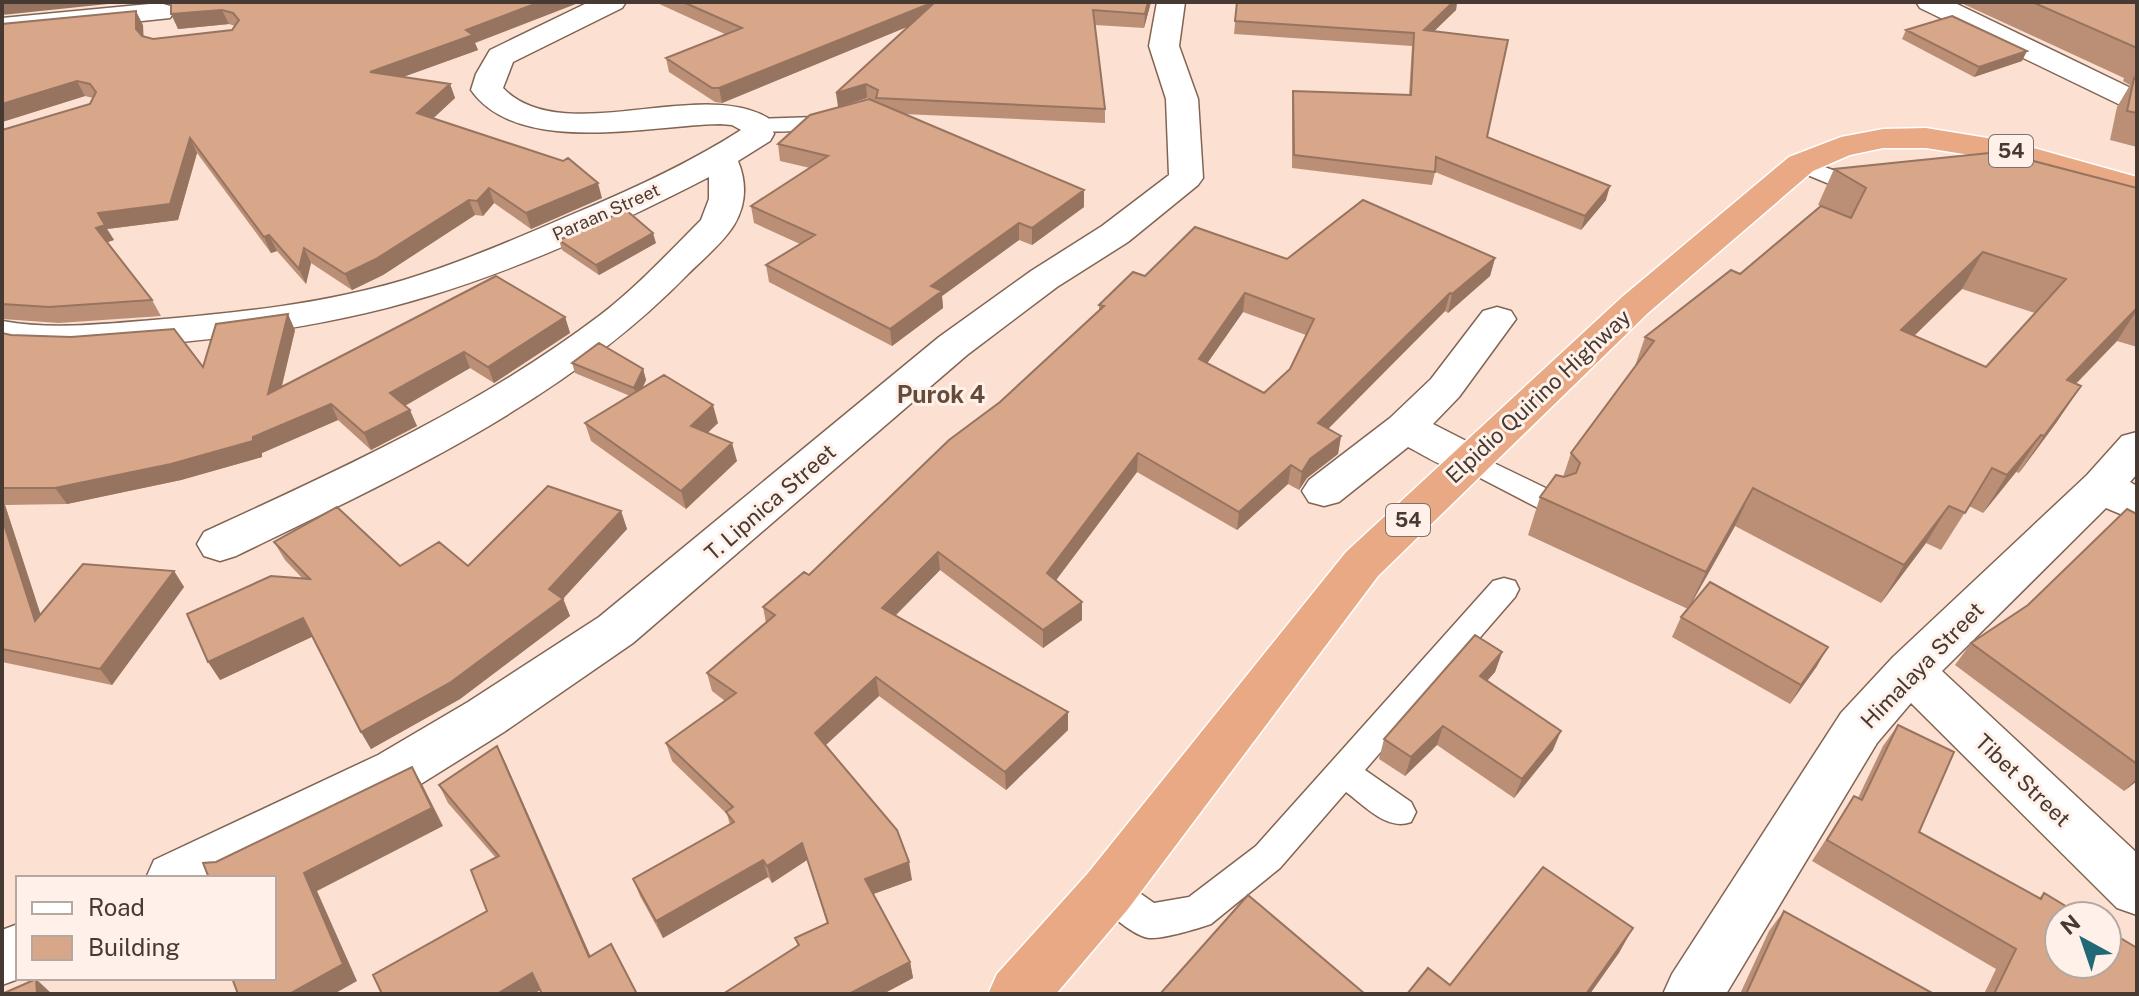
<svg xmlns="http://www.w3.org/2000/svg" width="2139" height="996" viewBox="0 0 2139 996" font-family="'Public Sans',sans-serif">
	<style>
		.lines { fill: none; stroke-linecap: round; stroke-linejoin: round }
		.lane-casing { stroke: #816453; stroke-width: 3 }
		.street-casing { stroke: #816453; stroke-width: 3 }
		.highway-casing { stroke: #fff; stroke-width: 3 }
		.lane { fill: #fff; fill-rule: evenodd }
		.street { fill: #fff; fill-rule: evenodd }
		.highway { fill: #e9a984; fill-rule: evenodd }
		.wall { fill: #ba8f76; fill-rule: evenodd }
		.shaded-wall { fill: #977460 }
		.building { fill: #d8a689; stroke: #977460; stroke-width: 2; fill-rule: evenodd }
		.labels { text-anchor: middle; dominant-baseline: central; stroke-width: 6; stroke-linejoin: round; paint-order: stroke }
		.far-street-label { font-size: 18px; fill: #473a32; stroke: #fff1e9 }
		.shield { fill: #fff1e9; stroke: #7e7169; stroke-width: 2 }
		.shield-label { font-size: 20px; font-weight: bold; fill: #473a32 }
		.street-label { font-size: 22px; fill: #473a32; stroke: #fff1e9 }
		.neighbourhood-label { font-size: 24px; font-weight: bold; fill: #664a3a; stroke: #fff1e9 }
	</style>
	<rect width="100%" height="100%" fill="#fce0d1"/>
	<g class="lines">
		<defs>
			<path id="lane" d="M839,110L849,116C837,130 758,138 747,125L757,119L816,117Z
				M1801,158L1872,185L1875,190L1864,197L1856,195L1793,169L1790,164Z
				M1469,451L1560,495L1564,502L1560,509L1550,512L1540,509L1459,467L1455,460L1459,453Z
				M1504,578L1515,581L1519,589L1515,597L1365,770L1411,802L1416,812L1411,822C1387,831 1365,806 1346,792L1280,868L1211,924C1197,929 1163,939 1149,938C1132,936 1097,905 1090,891L1095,880L1108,875L1121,880L1154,903L1189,897L1256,846L1493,581Z"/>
			<path id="street" d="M589,2H626L622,8L513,62L503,88C562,149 699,77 768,118L774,134L770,141L738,161C747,183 746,205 734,225C723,243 703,259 688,274C564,402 394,479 236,556L220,561L204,556L197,544L204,532C339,470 479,407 599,316C636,288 668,253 701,220L709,199V177C620,223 525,267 429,296C341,323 251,336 160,344C107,348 55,355 2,345V321C53,330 102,324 153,320C237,313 323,304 404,280C462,262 518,238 573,214C631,190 688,164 741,130L732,125L720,124C650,125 518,157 471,90L476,74L490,50Z
				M1157,2H1185L1179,46L1198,99L1203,178L1198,185L1128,242L1057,287L967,355L633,643L504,732L416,787L230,878H146L154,860L378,755L468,702L599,617L939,337L1031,271L1102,226L1169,175L1166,99L1149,46Z
				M1916,2H1953L2137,91V113L1920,8Z
				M160,3L170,6L174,12L170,18L2,36V18Z
				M1497,307L1511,311L1516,319L1459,397L1433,424L1484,450L1490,460L1484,470C1457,478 1433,460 1408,447L1339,502L1324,506L1309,502L1302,491L1309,480L1390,418L1431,379L1483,311Z
				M2137,432V474L2130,482L2137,486V521L2106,508L1942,671L2137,853V915L2117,908L1911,703L1877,743L1726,994H1663L1672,974L1841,713L1893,657L2087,475L2122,436Z
				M18,924V978H21L2,985V930Z"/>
			<path id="highway" d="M1926,128L2012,142L2137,177V198L2007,161L1926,148H1883L1850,155L1813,171L1648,313L1378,576L1128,909L1056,994H988L997,974L1088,873L1346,552L1622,297L1789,157L1841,137L1883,129Z"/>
		</defs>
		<use href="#lane" class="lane-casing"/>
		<use href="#street" class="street-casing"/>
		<use href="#highway" class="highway-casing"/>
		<use href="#lane" class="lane"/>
		<use href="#street" class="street"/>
		<use href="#highway" class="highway"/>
	</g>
	<path class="wall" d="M171,2L475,43L478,50L403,77L450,84L455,98L433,118L602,198L531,229L494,203L483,216L475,215L383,275L352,290L311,263L306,284L277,251L271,253L197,153L178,220L107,229L114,240L107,242L152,300L161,316L59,323L2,319V130L90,104L93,98L85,96L2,122L143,25V37L153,39L232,30L235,26L229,24L178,29Z
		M655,2H1151L1144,28L1095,25L1105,109V123L903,114L1084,207L1032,245L1019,240L942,296L943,308L892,346L769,282L766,265L800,244L754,223L751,206L810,168L780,161L778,144L874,101L867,98L838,107L907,27L722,103L715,102L669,72L666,58L727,35Z
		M1237,2H1457L1456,10L1434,31L1487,137L1606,200L1581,230L1435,172L1432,185L1292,168V104L1293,91L1409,95L1412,46L1234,34Z
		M1959,2H2137V147L2110,140L2117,107L2130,85L2123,81L2124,78Z
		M1906,30L2022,61L1974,77L1902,39Z
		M1834,169L2137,188V347L2117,341L2076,384L2081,386L2056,423L2019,473L2016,472L1983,513L1969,506L1941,550L1926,543L1881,603L1735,526L1689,608L1817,666L1790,704L1672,637L1681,617L1688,609L1528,535L1540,497L1563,477L1571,453L1634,369L1645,337L1740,274L1821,206L1818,205ZM1962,289L2035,313L1986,367L1914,336Z
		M559,240L656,243L599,275L562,250Z
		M1495,258L1490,276L1448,313L1445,311L1328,429L1341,436L1338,454L1307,478L1299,490L1288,484L1237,530L1137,472L1056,580L1082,620L1043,648L940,570L896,615L1068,712V730L1006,790L879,696L826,745L912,880L873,894L910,962L913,978L883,994H723L798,946L795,938L827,923L807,860L772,883L768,877L663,938L640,896L633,879L730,825L727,814L672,761L666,743L725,701L712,691L707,673L766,623L763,607L809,575L1099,311V305L1145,276L1287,259ZM1243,312L1306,335L1290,369L1264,393L1207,363Z
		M565,317L570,333L494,383L470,368L405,405L417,426L371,450L338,420L262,453V457L181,480L67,504L5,505L40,614L174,571L184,587L112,685L2,662V333L203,367L295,330L282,386Z
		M572,363L643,369L646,380L642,389L718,423L707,433L737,461L686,509L591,441L585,423L630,396L575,373Z
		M621,511L627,529L563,598L570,616L460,699L371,749L361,732L313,636L220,680L303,579L285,560L274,542L400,566H468Z
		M2137,514V781L2124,791L1955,665L1971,643L2028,605Z
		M1502,652L1495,672L1487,681L1553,750L1514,798L1437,745L1405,776L1379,759L1384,739Z
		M1898,725L1919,832L2039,898L2044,893L2137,994H1984L1996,969L1812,861L1854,796L1858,798L1883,746Z
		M497,746L506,764L540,990L487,911L496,858L448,803L439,785Z
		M1784,911L1934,994H1740L1769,931Z"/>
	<path class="shaded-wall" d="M2,2H127L2,15Z
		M540,2H581L475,43L478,50L375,87L370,72L466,30Z
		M934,2L936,15L722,103L719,88Z
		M1148,2H1151L1144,28L1145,14Z
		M1453,2H1457L1456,10L1422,43L1424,30Z
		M222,10L229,24L178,29L171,14Z
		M136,11L143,25L144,44L136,29Z
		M2027,51L2022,61L1974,77L1979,67Z
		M77,81L85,96L2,122V104Z
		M450,84L455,98L423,128L417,113Z
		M866,84L867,98L838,107L836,93Z
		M190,138L197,153L178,220L107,229L114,240L105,243L96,228L98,213Z
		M598,183L602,198L531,229L526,213Z
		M1610,186L1606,200L1581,230L1585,216Z
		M489,188L494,203L483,216L477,201Z
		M1084,190V207L1032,245V228Z
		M469,200L475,215L383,275L352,290L345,274Z
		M1019,223V240L942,296L943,308L892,346L890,329L931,286Z
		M653,233L656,243L599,275L596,265Z
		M269,235L277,251L271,253L264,237Z
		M304,248L311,263L306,284L299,269Z
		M1983,252L1962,289L1882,367L1901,330Z
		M1495,258L1490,276L1448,313L1452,294Z
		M1245,293L1243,312L1197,378L1199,359Z
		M1450,293L1445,311L1315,442L1318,423Z
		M2137,308V310L2117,341L2043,417L2067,380Z
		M288,314L295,330L276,410L268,394Z
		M565,317L570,333L494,383L488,367Z
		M464,352L470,368L398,410L390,393Z
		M643,369L646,380L637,399L634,388Z
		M2081,386L2056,423L2019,473L2044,436Z
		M331,404L338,420L262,453V457L181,480L67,504L55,488L253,437Z
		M713,405L718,423L696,444L691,426Z
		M410,410L417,426L371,450L364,433Z
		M2041,435L2016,472L1983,513L2007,475Z
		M1341,436L1338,454L1307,478L1299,490L1302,472L1310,459Z
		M732,443L737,461L686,509L681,491Z
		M1138,453L1137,472L1048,591L1047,573Z
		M1291,465L1288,484L1237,530L1239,512Z
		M1753,488L1735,526L1688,609L1706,572Z
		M2,501L5,505L48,637L35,621L2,518Z
		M1949,506L1926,543L1881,603L1904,565Z
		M621,511L627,529L562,600L563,599L570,616L460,699L371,749L361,732L549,589Z
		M938,552L940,570L885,626L882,608Z
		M174,571L184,587L112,685L100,669Z
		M1082,602V620L1043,648V630Z
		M303,618L314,636L220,680L208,662Z
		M1828,647L1817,666L1790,704L1801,685Z
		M1502,652L1495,672L1473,696L1480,676Z
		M876,677L879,696L819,751L815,733Z
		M1068,712V730L1006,790L1005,772Z
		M1443,726L1437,745L1405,776L1411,757Z
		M1561,731L1553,750L1514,798L1522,779Z
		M497,746L506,764L598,973L589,957Z
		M412,767L423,786L443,826L317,891L357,981L334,994H289L304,873Z
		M2137,778V781L2124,791Z
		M802,843L807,860L772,883L767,866Z
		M763,860L768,877L663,938L656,921Z
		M909,862L912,880L868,896L865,879Z
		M1633,928L1619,953L1590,994H1586Z
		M910,962L913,978L883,994H849Z
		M532,973L542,989L534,994H497Z
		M36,979L52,994H37Z"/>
	<path class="building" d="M171,2H540L466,30L473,35L370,72L450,84L417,113L563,161L568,158L598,183L526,213L489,188L477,201L469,200L376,259L345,274L304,248L299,269L269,235L264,237L190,138L170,204L98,213L105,225L96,228L152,300L49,307L2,304V130L90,104L96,92L90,84L77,81L2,104V24L136,11V29L142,36L153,39L232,30L239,20L233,13L222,10L171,14Z
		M683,2H934L719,88H712L666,58L742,28Z
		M935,2H1148L1145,14L1093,10L1105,109L876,98L878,90L866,84L836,93Z
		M1237,2H1453L1424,30L1508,40L1487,137L1610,186L1585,216L1436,157L1435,172L1294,155L1293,91L1411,95L1414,33L1235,21Z
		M2032,2H2137V48Z
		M1952,16L2027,51L1979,67L1906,30Z
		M2134,78L2137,80V113L2127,111Z
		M869,99L1084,190L1032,228L1019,223L931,286L942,291L890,329L766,265L815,235L751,206L828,156L778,144L810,115Z
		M1999,152L2137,188V308L2067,380L2081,386L2044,436L2041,435L2007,475L1992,468L1965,513L1949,506L1904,565L1753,488L1706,572L1540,497L1556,475L1564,477L1576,473L1580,463L1571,453L1654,341L1645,337L1731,270L1740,274L1821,206L1851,218L1866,188L1834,169ZM1983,252L2066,279L1986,367L1901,330Z
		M1363,200L1495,258L1452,294L1450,293L1318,423L1341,436L1310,459L1302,472L1291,465L1239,512L1138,453L1047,573L1082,602L1043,630L938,552L882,608L1068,712L1005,772L876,677L815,733L897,830L909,862L865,879L910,962L849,994H723L799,945L795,938L828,923L802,843L767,866L763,860L656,921L633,879L734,822L726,812L733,807L666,743L736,693L707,673L775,615L763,607L804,572L809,575L949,440L1000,402L1104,306L1099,305L1133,272L1145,276L1195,227L1287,259ZM1245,293L1314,319L1290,369L1264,393L1199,359Z
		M626,210L653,233L596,265L559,240Z
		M496,276L565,317L488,367L464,352L390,393L410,410L364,433L331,404L253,437V441L171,464L55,488H2V333L11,335L71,337L174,329L203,367L216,324L288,314L268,394Z
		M599,343L643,369L634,388L572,363Z
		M664,375L713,405L691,426L732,443L681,491L585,423Z
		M548,486L621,511L549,589L563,599L451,682L361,732L303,618L208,662L187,614L271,576L310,579L274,542L337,507L400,566L439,542L468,566Z
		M2127,509L2137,514V764L1971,643L2028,605Z
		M2,518L35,621L83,564L174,571L100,669L2,649Z
		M1710,582L1828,647L1801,685L1681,617Z
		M1475,635L1502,652L1480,676L1561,731L1522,779L1443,726L1411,757L1384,739Z
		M1898,725L1954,752L1919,832L2041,899L2044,893L2082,916H2059V964H2107V930L2137,948V994H1994L2016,949L1827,840L1854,796L1862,800Z
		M497,746L589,957L611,944L637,994H542L532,973L497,994H382L373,975L487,911L471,870L499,856L439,785Z
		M412,767L432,808L304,873L343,964L289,994H238L232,978H274V878H209L203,863L216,862Z
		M1543,867L1633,928L1586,994H1407L1428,968L1450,985Z
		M1248,895L1365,994H1160Z
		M1784,911L1934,994H1746Z
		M36,979L37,994H2Z"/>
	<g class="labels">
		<g class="far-street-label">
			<text transform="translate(606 212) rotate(-24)">Paraan Street</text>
		</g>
		<g class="shield">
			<rect x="1989" y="135" width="44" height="32" rx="6"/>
			<rect x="1386" y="504" width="44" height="32" rx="6"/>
		</g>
		<g class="shield-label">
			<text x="2011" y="151">54</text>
			<text x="1408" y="520">54</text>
		</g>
		<g class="street-label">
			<text transform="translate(1538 396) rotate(-43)">Elpidio Quirino Highway</text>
			<text transform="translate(770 502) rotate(-41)">T. Lipnica Street</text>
			<text transform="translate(1922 665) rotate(-46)">Himalaya Street</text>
			<text transform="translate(2023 780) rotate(44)">Tibet Street</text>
		</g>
		<g class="neighbourhood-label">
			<text x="941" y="394">Purok 4</text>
		</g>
	</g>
	<rect width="2139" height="996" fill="none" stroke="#473a32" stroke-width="8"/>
	<rect x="16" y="876" width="260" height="104" fill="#fff1e9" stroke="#b5a8a0" stroke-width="2"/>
	<rect x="32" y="902" width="40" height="12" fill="#ffffff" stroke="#b5a8a0" stroke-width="2"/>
	<text x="88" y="916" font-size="24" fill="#473a32">Road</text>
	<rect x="32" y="936" width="40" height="24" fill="#d8a689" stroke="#b5a8a0" stroke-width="2"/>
	<text x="88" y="956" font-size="24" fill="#473a32">Building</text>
	<g transform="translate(2083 940) rotate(320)"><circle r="38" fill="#fff1e9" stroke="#b5a8a0" stroke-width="2"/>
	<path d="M0-6L14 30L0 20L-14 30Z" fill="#216976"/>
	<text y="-12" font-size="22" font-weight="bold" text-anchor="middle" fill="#473a32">N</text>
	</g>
</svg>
